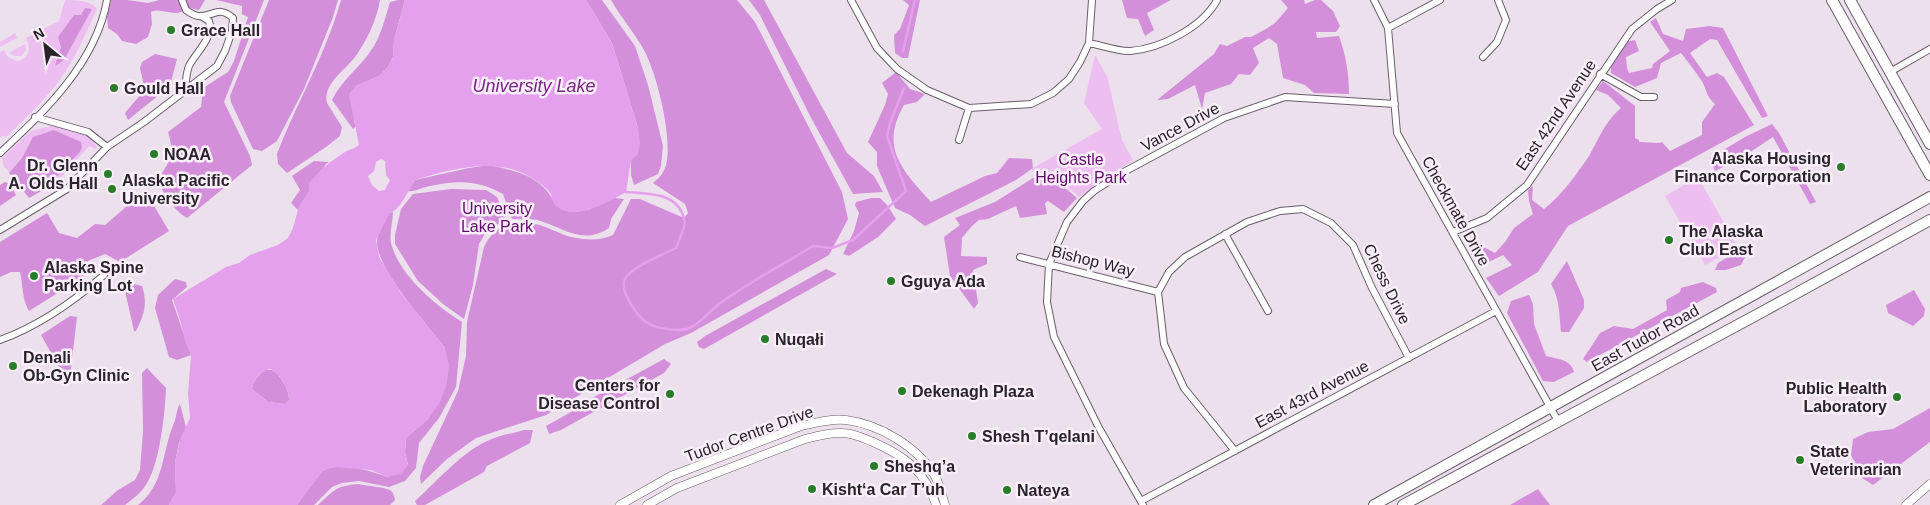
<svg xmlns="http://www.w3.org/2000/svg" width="1930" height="505" viewBox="0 0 1930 505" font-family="Arial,sans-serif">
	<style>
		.green { fill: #edbff1 }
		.forest { fill: #d48fdb }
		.water { fill: #e5a0ed; fill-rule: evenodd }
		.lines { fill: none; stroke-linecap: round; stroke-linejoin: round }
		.stream { stroke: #e5a0ed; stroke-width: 2.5 }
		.minor-casing { stroke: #695f69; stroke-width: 8 }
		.tertiary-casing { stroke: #695f69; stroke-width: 9 }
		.primary-casing { stroke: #695f69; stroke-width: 12 }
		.minor { stroke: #fff; stroke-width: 6 }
		.tertiary { stroke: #fff; stroke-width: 8 }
		.primary { stroke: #fff; stroke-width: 10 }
		.poi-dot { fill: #287d29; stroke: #f9eefa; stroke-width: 2 }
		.labels { text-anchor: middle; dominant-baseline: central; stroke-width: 5; stroke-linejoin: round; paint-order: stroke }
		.poi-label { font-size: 16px; font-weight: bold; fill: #282429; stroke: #f9eefa; text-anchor: start }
		.street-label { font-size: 16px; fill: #282429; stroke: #f9eefa }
		.park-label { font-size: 16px; fill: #630d6c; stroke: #f9eefa }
		.water-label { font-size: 18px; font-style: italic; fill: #772681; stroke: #f9eefa }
	</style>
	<rect width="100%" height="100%" fill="#ebe0ec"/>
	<path class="green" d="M65,0C76,0 91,0 97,9C86,33 75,59 59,81C43,102 24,120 5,138L3,136L0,138V52L4,50L8,57L17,61C30,59 31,48 26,38L59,21Z
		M15,33L17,38L0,47V42Z
		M25,44L26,50L21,56H14L9,53Z
		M1095,55L1107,76L1122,140L1133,160L1079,197L1059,180L1031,169L1102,129L1084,103Z
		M51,126C68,129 89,130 97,147L95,149L89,146L57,182L45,189L80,152L81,142L54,130L29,144L22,158L10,172L4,167L2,158L31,131Z
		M1698,177L1738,247L1705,265L1665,196Z"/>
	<path class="forest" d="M111,0H127L148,3L159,0H180L183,11C172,17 162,7 151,12L152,24L148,37L136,44L122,41L117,34L108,28L107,17Z
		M185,0H205L199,10L189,8Z
		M216,0H264L224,102L250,156L252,165L187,218C173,210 165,195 157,180C170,162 175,154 168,132L201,107L203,88L228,72L234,61L248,17L242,14V6Z
		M269,0H338L333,17L304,89L277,141L262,151L253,149L231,102L230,96Z
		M341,0H380C377,18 369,36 359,51C350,68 322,82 327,103L342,127L340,136L326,147L287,173L278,164L277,154C297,102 326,54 341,0Z
		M398,0H405L394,40L393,57L388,67L379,76L356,86L354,121L356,126L353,129L332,100C341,81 358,69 370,52C381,37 385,18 390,2Z
		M586,0H602L635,46L648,85L663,146L661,166L658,174L634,185L631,175V160L638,128L612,43Z
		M611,0H737L755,22L842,192L848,219L829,255L691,333L665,344L546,415L476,438L447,459L421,484L420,477L423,466L458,391L466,356L467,322L484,247C493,227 513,218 535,224C547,226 559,234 571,237C586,240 599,241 613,235L631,199H640L684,218L688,213L685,204L653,183C659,178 664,173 666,165C673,139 657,75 645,52C635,33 621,18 611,0Z
		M749,0H764L847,153L874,176L883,192L853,194L810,116L760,15Z
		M903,0H920L908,58H902L895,53L894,35L900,29L909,5Z
		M1122,0H1171L1147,13L1154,30L1145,36L1138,19L1127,18Z
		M1281,0H1304L1305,4L1315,0H1321L1333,11L1340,26L1336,32H1316L1317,38L1339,36C1346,56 1349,73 1349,94L1314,93L1305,85L1283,78L1277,44L1269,38L1253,48L1259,63L1250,75L1239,74L1231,84L1205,93L1202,109L1195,85L1168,99L1157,100L1214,54L1220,44L1227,46L1245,37H1251L1266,29L1275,23L1288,8Z
		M85,8L92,9L64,60L55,66L61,47L58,37L74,15H81Z
		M1656,18L1663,34L1683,41L1686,29L1710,26L1723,28L1768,116L1762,118L1717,40L1710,39L1690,53L1707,77L1717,73L1724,77L1754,125L1568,226L1538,272L1499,296L1486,278L1512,265L1503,255L1489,262L1471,255L1478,244L1495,253L1505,242L1514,228L1533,214L1529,201L1528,190L1533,186L1532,200L1544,209C1562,195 1576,175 1589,156C1600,137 1604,123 1621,108L1608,95L1596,90L1603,81L1635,106V138L1639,140V142L1659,143L1662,142L1670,151L1702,135V122L1715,104C1706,97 1707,89 1701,80C1695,71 1688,62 1681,53L1661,63L1657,78L1635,87L1611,73V62L1625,42L1635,40L1639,51L1626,57L1627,68L1629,73L1652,68L1653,64L1670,51L1650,22Z
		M155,54L177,59L170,86L128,120L125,113L141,94L143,81L140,68L142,62Z
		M896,72L910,89L925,94L917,102L904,105C879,148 903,171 931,202L985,176L997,173L1009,158L1032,159L1033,168L1016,180L925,226L910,215L895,208L877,166V152L868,142L885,105L888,94L882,83Z
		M1772,124L1779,133L1816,202L1810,204L1773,137L1741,158L1715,171L1710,158L1745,137Z
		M54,130L81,142L82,147L80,152L45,189L29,198L9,173L22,158L33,137Z
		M314,161L329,162L326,164L298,210L291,203L300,190L292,176Z
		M489,165C516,171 543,176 555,204L588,210L614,198L624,199L611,219L609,228C582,246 563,227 537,220C529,218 520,219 512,219L503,194C478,180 458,180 430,186C423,187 415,192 408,191L415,180L469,168Z
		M1050,175L1077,198L1064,212L1048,201L1045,203L1047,214L1020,218L1016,206L988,219L979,220L972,226L962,238L961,256L987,257V264L973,270L978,303L974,309L950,276L944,237L960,225L955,218L995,202L1033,178Z
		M5,182L10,184L16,195L0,206V185Z
		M451,189L486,190L497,197L505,217L503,221L486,232L479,244L473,285L464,319L443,304L418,281L395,244V235L401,209L413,194Z
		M142,193L147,194L169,231L120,262L105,254L88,261L81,283L72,284L29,311C22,300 23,285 20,272H11L0,277V242L47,213L59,233L77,238L95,224L105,225Z
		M871,198H880L887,205L896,219L878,237L849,256L843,254L854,231L859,213L855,205L856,202Z
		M393,212C393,222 389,233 391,243C399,275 435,305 462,322L456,387L439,418L419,443L416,468L405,481L389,487L359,481L342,483L332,487L314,505H297C303,497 315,476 323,471C336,461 373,471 387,477L408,465L405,452L406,438L429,418L445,348C427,324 377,270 377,242C377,233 385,221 389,213Z
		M1741,249L1747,253L1741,265L1726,270H1715L1718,263Z
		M1567,261L1584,300V308L1569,332H1561C1559,315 1560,299 1551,284Z
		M826,269L837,274L704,349L699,347L697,342L705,336Z
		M175,279L186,282L187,287L172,300L191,355L177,360L169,357L155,308L158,295Z
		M1703,282L1716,288L1717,292L1587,362L1583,359L1600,333L1614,326L1633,329L1667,310L1666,300L1680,292L1681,288Z
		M134,284L142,286C148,304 144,315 136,331H134L125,291Z
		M1914,290L1925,309L1924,316L1913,326L1888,313L1886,305Z
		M1529,295L1533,304L1534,324L1546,356C1557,359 1571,359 1574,372L1554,382L1543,381L1507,313L1511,301Z
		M70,316L77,317L69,385L41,335Z
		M664,359L671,364L664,373L561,430L549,434L546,426L580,407L583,403Z
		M147,368L166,388C165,413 160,462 147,483C142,492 133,499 125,505H101L118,490L135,480L140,470L143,431L142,373Z
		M265,370H272C281,375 290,391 289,401L285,404L268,402L252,389C252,382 259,374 265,370Z
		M180,404L186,427L179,443L175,462L176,492L169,505H138C165,485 162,450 174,423C177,416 176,410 180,404Z
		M1930,408V442L1873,485L1862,478L1851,455L1853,439L1868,432L1893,429Z
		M524,430H533L530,443L487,466L484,472L425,505H417L415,501C440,479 464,448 497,437C506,434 515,433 524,430Z
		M358,484C366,486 388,487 392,492C393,492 395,499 395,500L390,505H318C334,490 336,486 358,484Z
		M1538,489L1550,505H1510Z"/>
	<path class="water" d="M405,0H586L612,43L638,128L640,143L638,154L631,160L626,192C608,202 574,223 555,205C553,202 552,198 551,194C546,186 530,176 520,172C487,159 448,170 415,180C407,192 402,208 389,214L376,240L379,257L401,293L445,348L449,365L447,383L440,402L429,418L406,438L405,452L408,465L401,474L387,477L371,470L334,467L323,471L297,505H169L176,492L175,462L180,440L190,418L188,394L191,355L185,341L181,323L173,299L226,267L239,263L250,255L278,245L288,238L293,228L299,206L309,191V183C320,170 331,161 345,152C350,149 354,149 359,145L349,94L356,86L379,76L388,67L393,57L394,40ZM381,159L385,161L386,175L390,180L385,190L379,191L372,185L368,176L374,171L376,162ZM270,369C280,373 290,390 289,400L285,404L268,402L252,389C253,380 260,371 270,369Z"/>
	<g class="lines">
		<path class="stream" d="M903,51L915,0
			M626,192C651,194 682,192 685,225L676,248C664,254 634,266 626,277C617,289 638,318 649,324C658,329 681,332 690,328C699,324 711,310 719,304C749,282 782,265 813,246L832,248L853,240L906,191L887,136L890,123L904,88"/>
		<defs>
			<path id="minor" d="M851,0L877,48L897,69L927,90L969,108L1031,104L1053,93L1069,79L1080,62L1089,43L1092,0
				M1374,0L1388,28L1397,133L1558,421
				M1388,28L1440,0
				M1089,43C1100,45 1120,52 1130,51C1160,49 1203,27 1217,0
				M1483,57L1497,42L1506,20L1498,0
				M1890,72L1930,49
				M1600,74L1641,97H1654
				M185,90C186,82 186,73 189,66C196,52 214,38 209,21L201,16
				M35,117L88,132L107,147L144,122L217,66L225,51L232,31L233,18C219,6 215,15 202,16C197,17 190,13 186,10L182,0
				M959,140L969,108
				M0,153C45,111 96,63 107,0
				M0,230L67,189L107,147
				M1453,232L1487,218L1527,185L1632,29L1657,9L1672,0
				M1225,234L1268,311
				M1020,257L1158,292
				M0,340C39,326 73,302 104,275
				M1235,451L1184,388L1164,344L1158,292L1169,272L1185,257L1247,222L1280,211L1303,209L1331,223L1353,245L1372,288L1409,358
				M1141,501L1496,311
				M1143,505L1099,428L1054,337L1047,302L1049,264L1067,222L1083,201L1094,191L1122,173L1224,118L1285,97L1395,104"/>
			<path id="tertiary" d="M620,505L671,476L801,426C815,423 832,418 846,420C879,424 918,447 935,476C940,485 942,495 945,505
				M647,505L677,488L805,439C817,436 830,432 843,433C853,433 863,438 873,442C903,455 926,471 936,505
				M1906,505L1930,484"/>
			<path id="primary" d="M1832,0L1930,175
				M1850,0L1930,144
				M1374,505L1930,197
				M1403,505L1762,312L1930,220"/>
		</defs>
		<use href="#minor" class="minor-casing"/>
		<use href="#tertiary" class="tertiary-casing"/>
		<use href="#primary" class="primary-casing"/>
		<use href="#minor" class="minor"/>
		<use href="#tertiary" class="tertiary"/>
		<use href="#primary" class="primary"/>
	</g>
	<g class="poi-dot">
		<circle cx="171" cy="30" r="5"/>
		<circle cx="114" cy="88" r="5"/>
		<circle cx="154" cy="154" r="5"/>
		<circle cx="1841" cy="167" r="5"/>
		<circle cx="108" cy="174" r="5"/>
		<circle cx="112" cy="189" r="5"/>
		<circle cx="1669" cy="240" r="5"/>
		<circle cx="34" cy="276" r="5"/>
		<circle cx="891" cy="281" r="5"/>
		<circle cx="765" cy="339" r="5"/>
		<circle cx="13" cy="366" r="5"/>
		<circle cx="902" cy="391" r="5"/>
		<circle cx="670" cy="394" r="5"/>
		<circle cx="1897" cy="397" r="5"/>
		<circle cx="972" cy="436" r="5"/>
		<circle cx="1800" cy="460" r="5"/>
		<circle cx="874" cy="466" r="5"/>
		<circle cx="812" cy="489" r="5"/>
		<circle cx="1007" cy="490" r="5"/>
	</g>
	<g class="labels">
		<g class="poi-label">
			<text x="181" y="30">Grace Hall</text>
			<text x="124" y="88">Gould Hall</text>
			<text x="164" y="154">NOAA</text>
			<text x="1831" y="158" text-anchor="end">Alaska Housing<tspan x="1831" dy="18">Finance Corporation</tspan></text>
			<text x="98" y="165" text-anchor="end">Dr. Glenn<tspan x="98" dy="18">A. Olds Hall</tspan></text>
			<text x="122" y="180">Alaska Pacific<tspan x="122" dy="18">University</tspan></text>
			<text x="1679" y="231">The Alaska<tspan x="1679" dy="18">Club East</tspan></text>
			<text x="44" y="267">Alaska Spine<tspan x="44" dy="18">Parking Lot</tspan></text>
			<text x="901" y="281">Gguya Ada</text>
			<text x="775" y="339">Nuqałi</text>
			<text x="23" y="357">Denali<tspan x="23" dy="18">Ob-Gyn Clinic</tspan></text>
			<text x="660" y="385" text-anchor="end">Centers for<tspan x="660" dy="18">Disease Control</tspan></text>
			<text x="1887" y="388" text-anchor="end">Public Health<tspan x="1887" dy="18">Laboratory</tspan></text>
			<text x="912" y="391">Dekenagh Plaza</text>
			<text x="982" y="436">Shesh T’qelani</text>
			<text x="1810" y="451">State<tspan x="1810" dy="18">Veterinarian</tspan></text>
			<text x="884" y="466">Sheshq’a</text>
			<text x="822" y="489">Kisht‘a Car T’uh</text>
			<text x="1017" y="490">Nateya</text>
		</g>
		<g class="street-label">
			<text transform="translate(1556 115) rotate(-56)">East 42nd Avenue</text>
			<text transform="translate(1180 127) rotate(-28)">Vance Drive</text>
			<text transform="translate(1456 211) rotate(61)">Checkmate Drive</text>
			<text transform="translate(1093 261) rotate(14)">Bishop Way</text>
			<text transform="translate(1387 284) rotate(64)">Chess Drive</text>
			<text transform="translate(1645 338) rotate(-29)">East Tudor Road</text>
			<text transform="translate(1312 394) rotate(-28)">East 43rd Avenue</text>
			<text transform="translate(749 434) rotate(-20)">Tudor Centre Drive</text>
		</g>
		<g class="park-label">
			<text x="1081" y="159">Castle<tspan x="1081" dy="18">Heights Park</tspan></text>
			<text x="497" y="208">University<tspan x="497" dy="18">Lake Park</tspan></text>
		</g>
		<g class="water-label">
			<text x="534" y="86">University Lake</text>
		</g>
	</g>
	<g transform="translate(45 45) rotate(331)" stroke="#f9eefa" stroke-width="4" paint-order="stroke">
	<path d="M0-4L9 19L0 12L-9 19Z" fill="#282429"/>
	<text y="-8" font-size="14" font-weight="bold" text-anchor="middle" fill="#282429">N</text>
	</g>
</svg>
